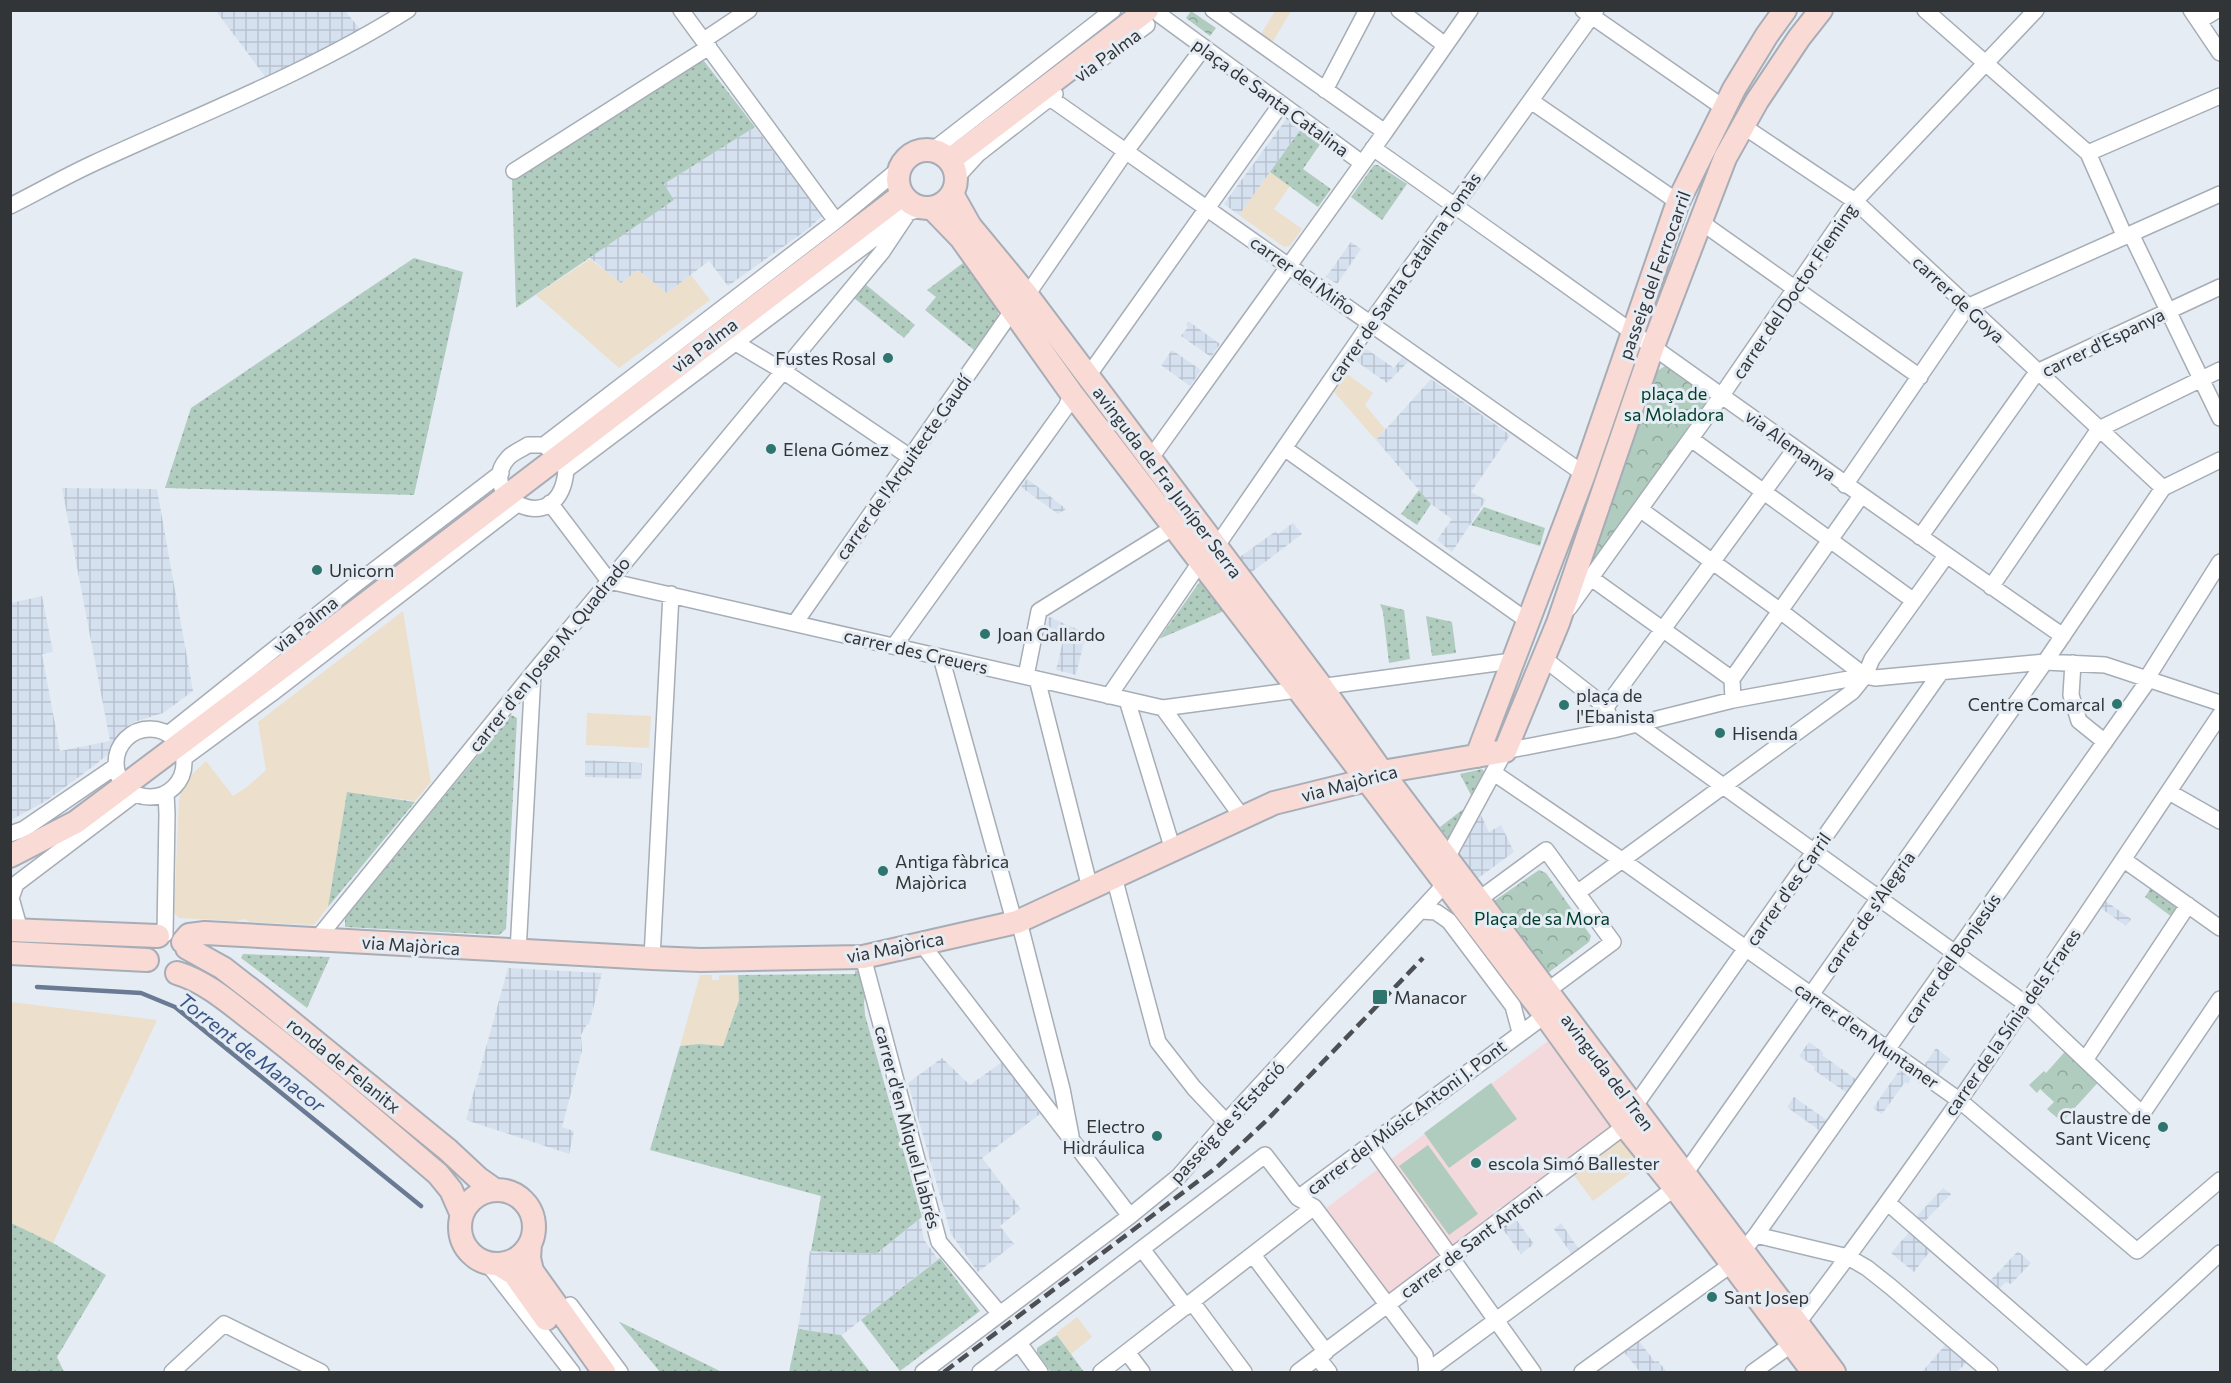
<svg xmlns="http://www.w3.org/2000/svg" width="2231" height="1383" viewBox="0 0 2231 1383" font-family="Commissioner,sans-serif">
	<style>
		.commercial { fill: #ecdfcb }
		.industrial { fill: url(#industrial-grid) }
		.education { fill: #f4d9dc }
		.grass { fill: url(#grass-dots) }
		.park { fill: url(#park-crowns) }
		.garden { fill: #b0ccbe }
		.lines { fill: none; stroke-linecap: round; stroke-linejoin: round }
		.stream { stroke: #6a7a93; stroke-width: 4.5 }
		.street-casing { stroke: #a7adb6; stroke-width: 18 }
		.secondary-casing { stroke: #a7adb6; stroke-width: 26 }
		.street { stroke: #fff; stroke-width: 15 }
		.secondary { stroke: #fadad4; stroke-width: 22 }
		.rail { stroke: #4c4f53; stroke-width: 4.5; stroke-dasharray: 12 6; stroke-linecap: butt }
		.poi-dot { fill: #2d756e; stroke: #e5ecf4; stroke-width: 2 }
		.labels { text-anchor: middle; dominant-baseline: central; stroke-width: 6; stroke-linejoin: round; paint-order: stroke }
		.street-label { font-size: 18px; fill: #323538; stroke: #e5ecf4 }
		.poi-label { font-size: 18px; fill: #323538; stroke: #e5ecf4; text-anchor: start }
		.park-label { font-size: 18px; fill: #00402b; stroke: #e5ecf4 }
		.water-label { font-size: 20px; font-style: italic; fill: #385585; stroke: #e5ecf4 }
	</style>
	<defs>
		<pattern id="industrial-grid" width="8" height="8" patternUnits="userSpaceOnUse" patternTransform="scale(1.5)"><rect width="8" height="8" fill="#d6e1f0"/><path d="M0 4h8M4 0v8" fill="none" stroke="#b8c2cf"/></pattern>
		<pattern id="grass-dots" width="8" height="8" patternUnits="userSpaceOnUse" patternTransform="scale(1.5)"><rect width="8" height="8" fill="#b0ccbe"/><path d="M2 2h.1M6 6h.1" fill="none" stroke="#90a69b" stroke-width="1.8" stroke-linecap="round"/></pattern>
		<pattern id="park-crowns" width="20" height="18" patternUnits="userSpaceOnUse" patternTransform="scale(1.5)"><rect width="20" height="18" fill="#b0ccbe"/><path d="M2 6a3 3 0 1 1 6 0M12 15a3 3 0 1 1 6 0" fill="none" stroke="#90a69b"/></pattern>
	</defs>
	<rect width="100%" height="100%" fill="#e5ecf4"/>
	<path class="commercial" d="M1275,11H1291L1272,43L1261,34Z
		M1270,172L1290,186L1274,209L1302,229L1290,246L1284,247L1239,215Z
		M590,259L621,283L638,270L667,293L691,275L710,300L619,368L536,295Z
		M1347,374L1373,393L1365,405L1385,429L1376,440L1334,392Z
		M403,611L431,782L415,801L347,792L328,907L314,925L250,922L244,919L236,921L179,918L174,913L179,800L184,782L206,761L233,796L247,787L266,770L258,722Z
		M587,713L651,716L649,748L586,745Z
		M700,975H712V980H719V975H738L739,1000L723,1046L699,1044L680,1046Z
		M11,1002L157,1020L53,1243L11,1223Z
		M1621,1138L1641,1165L1593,1201L1573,1174Z
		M1077,1317L1092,1337L1071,1354L1056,1333Z"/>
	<path class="industrial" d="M216,11H345L361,30L270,83Z
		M1287,118L1301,129L1239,215L1224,204Z
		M755,127L822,216L808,229L728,286L709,261L667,293L638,270L621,283L589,257L674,200L664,184Z
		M1351,242L1361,249L1337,284L1326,277Z
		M1188,321L1220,344L1211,357L1181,336L1188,327L1186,325Z
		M1365,348L1394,368L1402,358L1408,362L1387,383L1356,361Z
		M1172,350L1201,370L1190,386L1161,365Z
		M1431,379L1510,435L1471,492L1486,500L1452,552L1437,540L1452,519L1431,504L1376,440Z
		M1027,479L1042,490L1066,509L1058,514L1021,487Z
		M62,488L157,489L193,691L163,713L134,722L123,729L106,756L95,765L46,801L11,820V603L42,596L53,652L42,654L60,751L110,741Z
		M1293,523L1302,534L1249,574L1237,559L1276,531L1278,534Z
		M1049,617L1086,633L1076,675L1056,670L1065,632L1046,627Z
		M585,760L642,763L641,779L585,777Z
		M1480,813L1489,832L1501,825L1514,852L1477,879L1459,855Z
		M2104,900L2131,919L2126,926L2099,907Z
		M508,968L602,973L589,1025L587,1024L581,1035L582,1051L562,1127L574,1131L569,1154L466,1120Z
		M1809,1042L1824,1053L1822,1055L1857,1080L1847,1093L1814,1070L1815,1067L1799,1056Z
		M1936,1048L1950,1059L1937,1077L1923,1067Z
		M942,1058L970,1085L1002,1062L1040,1114L982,1158L1021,1209L1000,1226L1014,1244L978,1272L951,1234L908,1083Z
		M1901,1068L1912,1076L1908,1084L1905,1082L1882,1114L1873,1108Z
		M1794,1097L1828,1121L1820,1131L1787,1107Z
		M1943,1188L1951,1194L1922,1224L1915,1218Z
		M1515,1218L1534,1244L1521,1254L1501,1227Z
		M920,1219L924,1240L938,1259L842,1335L798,1329L810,1251L876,1254Z
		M1561,1223L1580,1251L1573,1256L1554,1229Z
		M1913,1228L1934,1246L1914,1272L1891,1253Z
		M2018,1251L2031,1263L2011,1284L2006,1282L1998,1290L1989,1282Z
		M1639,1341L1655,1362L1658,1361L1667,1372H1640L1624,1352Z
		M1947,1343L1968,1361L1957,1372H1922Z"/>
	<path class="education" d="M1548,1041L1610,1124L1609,1130L1503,1209L1500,1207L1492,1213L1494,1216L1389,1294L1325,1209Z"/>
	<path class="grass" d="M698,59L704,61L755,127L664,184L674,200L516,308L512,179Z
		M1301,129L1321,143L1303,169L1331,189L1318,207L1270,172Z
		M1374,165H1378L1407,184L1382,220L1351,197Z
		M414,258L463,272L414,495L165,488L191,408Z
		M963,263L998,310V317L974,350L925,310L936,297L927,290Z
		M865,284L915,325L904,338L854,298Z
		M1419,490L1431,504L1417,525L1401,514Z
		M1484,507L1545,528L1540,546L1471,525Z
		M1201,580L1224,611L1159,639Z
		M1380,604L1404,610L1410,659L1389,663L1383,612Z
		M1426,616L1452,622L1456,653L1432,656Z
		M511,715L517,718L506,929L499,935L345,927V918Z
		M1482,769L1486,774L1473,799L1460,774Z
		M347,792L415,802L328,907Z
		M1462,810H1465L1466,812L1451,842L1440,827Z
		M2152,886L2177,903L2178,908L2172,917L2145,897Z
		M243,954L330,957L307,1008L241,958Z
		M861,970L867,988L864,1002L865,1015L922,1217L876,1254L811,1251L821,1196L650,1150L680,1046L699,1044L723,1046L739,1000L738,975L855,974V971Z
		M11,1223L53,1243L106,1275L57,1357L64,1372H11Z
		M940,1258L980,1311L900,1371L861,1320Z
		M619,1322H620L722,1372H660Z
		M798,1329L841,1335L870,1372H789Z
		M1057,1335L1084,1372H1051L1037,1353V1348Z"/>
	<path class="park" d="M1191,11L1216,28L1210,36L1186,18Z
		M1665,366H1669L1709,395V398L1592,563L1590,561L1657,371Z
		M1539,870L1546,873L1591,936L1589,942L1548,973L1494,904V901Z
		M2070,1046L2103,1077L2062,1122L2047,1109L2054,1102L2040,1089L2037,1093L2029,1085L2044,1071L2046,1073Z"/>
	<path class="garden" d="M1491,1083L1517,1119L1449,1168L1424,1133Z
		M1428,1145L1478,1214L1449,1235L1399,1166Z"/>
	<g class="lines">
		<path class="stream" d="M37,987L141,993L175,1007L421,1206"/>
		<defs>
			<path id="street" d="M681,10L836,221
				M1399,10L1445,45
				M1583,10L1724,108
				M1925,10L2088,153L2125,237
				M2191,10L2220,53
				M1160,15L1362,163
				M2199,21L2217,10
				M704,40L749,10
				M1096,63L1147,25
				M1325,90L1367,10
				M1050,98L1584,474
				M1531,101L1678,202
				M1743,126L1855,201L2163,488
				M1385,132L1470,10
				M1373,148C1603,310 1831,476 2063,636
				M933,150L1113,10
				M2088,153L2220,96
				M514,171L709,47
				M957,177L978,154L1055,94
				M10,206C38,192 64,177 92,164C198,115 308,73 408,10
				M1701,222L1920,377
				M2131,234L2220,418
				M736,343L783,371L910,457
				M1088,376L1281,104
				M1691,439L1914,601
				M528,445H544L558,456L566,470C560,543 473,496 508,458C512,453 522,449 528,445Z
				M544,445L836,221L899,169
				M1284,448L1529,622
				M1150,459L1385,132L1213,10
				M566,470L908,213L923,208
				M1845,485L1967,307L2220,194
				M550,503L609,581L1163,708L1512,661
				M1641,510L1779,610L1865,676
				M1920,537L2037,372L2220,287
				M1216,547L1371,322L1596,10
				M1591,578L1732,679
				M1991,587L2099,429L2220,370
				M1569,608L1722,395L1855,201L2036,10
				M795,623L1012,311L1027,295L1126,151L1204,47
				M894,646L1066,407L1072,394
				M941,657L1013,917L1021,929L1062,1089L1071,1136
				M1542,657L1606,707L1613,730
				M2073,663L2071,695L2079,721L2105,742
				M1026,676L1039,611L1174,527
				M1037,679L1090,888
				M1109,696L1201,561
				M1127,700L1173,850
				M1733,700L1732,679L1861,496
				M1606,707L1795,449
				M1163,708L1242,817
				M1637,724L2026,1004L2142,1114L2220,999
				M116 763a34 34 0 1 1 68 0a34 34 0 1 1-68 0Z
				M168,734L356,584L501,473
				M184,758L271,694L516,505
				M1494,773L1623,861L1959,1100L2137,1251L2220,1180
				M2169,792L2220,821
				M10,834L24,829L116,766
				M2124,860L2220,928
				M1442,862L1447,858L1505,751L1613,730L1733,700L1865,676L1875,678L2045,662L2105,665L2220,703
				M1114,877L1158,1042L1194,1088L1226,1122
				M1577,893L1852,692L1865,676L1872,659L1946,556
				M1422,911L1436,912L1449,921L1513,1006L1520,1032
				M20,930L11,898L16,884L135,794
				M165,934L167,814L166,793
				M317,939L533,673L882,252L908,213
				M921,943L1130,1216
				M518,952L533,673
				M863,957L939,1242L1000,1314
				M652,958L671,594
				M2085,1060L2188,905
				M1634,1107L1941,672
				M1370,1144L1533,1372
				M1298,1198L1551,1011
				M1888,1203L2082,1372
				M1314,1207L1425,1355L1427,1372
				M1756,1235L1848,1257L1867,1268L1891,1287L1990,1372
				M1142,1249L1186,1307
				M1253,1255L1326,1352
				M488,1264L572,1372
				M1192,1302L1244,1372
				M570,1305L620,1372
				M1797,1324C1947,1128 2082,920 2220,715
				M1019,1343L1040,1372
				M1127,1352L1142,1372
				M1318,1358L1329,1372
				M172,1372L224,1324L321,1372
				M923,1372L1130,1216L1179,1176L1226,1122L1445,884L1478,900L1546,850L1613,942L1539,997
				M980,1372L1265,1155L1298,1198L1314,1207L1101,1372
				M1298,1372L1625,1126
				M1426,1372L1675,1188L2045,662L2163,488L2220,460
				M1582,1372L1732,1264L1756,1235L2145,685L2147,678L2220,562
				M1753,1372L1792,1344
				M2091,1372L2220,1253"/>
			<path id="secondary" d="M898 179a29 29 0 1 1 58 0a29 29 0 1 1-58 0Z
				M950,160L1147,10
				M952,194L970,226L1027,295L1321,686L1382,772L1834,1372
				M932,208L961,238L1072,394L1298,689L1545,1015L1625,1126L1675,1188L1813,1372
				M1477,756L1584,474L1678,202L1734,89L1767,35L1785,10
				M10,856L76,822L293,659L902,195
				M10,930L158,936
				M183,942L189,935L205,933L652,958L701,960L863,957L1017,922L1274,803L1367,780L1382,772L1505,751L1558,623L1653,346L1725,158L1757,101L1799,38L1821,10
				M187,948L223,968L263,999L448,1150L478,1178L495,1190
				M10,953L147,960
				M177,973C207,982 232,1005 257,1024C320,1072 378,1123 438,1174L451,1190L462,1215
				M460 1227a37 37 0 1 1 74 0a37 37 0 1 1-74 0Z
				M530,1244L529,1258L532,1271L604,1372
				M498,1264L514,1274L546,1319"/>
		</defs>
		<use href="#street" class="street-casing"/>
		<use href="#secondary" class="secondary-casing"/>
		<use href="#street" class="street"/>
		<use href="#secondary" class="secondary"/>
		<path class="rail" d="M944,1372L1217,1167L1268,1119L1423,958"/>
	</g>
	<g class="poi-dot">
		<circle cx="888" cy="358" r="6"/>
		<circle cx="771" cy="449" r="6"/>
		<circle cx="317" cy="570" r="6"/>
		<circle cx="985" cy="634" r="6"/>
		<circle cx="2117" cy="704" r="6"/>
		<circle cx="1564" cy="705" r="6"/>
		<circle cx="1720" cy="733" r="6"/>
		<circle cx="883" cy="871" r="6"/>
		<rect x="1372" y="989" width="16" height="16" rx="3"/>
		<circle cx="2163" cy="1127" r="6"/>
		<circle cx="1157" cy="1136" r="6"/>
		<circle cx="1476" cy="1163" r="6"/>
		<circle cx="1712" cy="1297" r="6"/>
	</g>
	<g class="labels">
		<g class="street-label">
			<text transform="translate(1107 55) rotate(-36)">via Palma</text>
			<text transform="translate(1271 97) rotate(36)">plaça de Santa Catalina</text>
			<text transform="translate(1303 275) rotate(35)">carrer del Miño</text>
			<text transform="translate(1654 275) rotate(-70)">passeig del Ferrocarril</text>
			<text transform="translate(1404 277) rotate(-55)">carrer de Santa Catalina Tomàs</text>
			<text transform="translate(1794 291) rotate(-56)">carrer del Doctor Fleming</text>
			<text transform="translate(1959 299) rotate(43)">carrer de Goya</text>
			<text transform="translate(2103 342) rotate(-26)">carrer d'Espanya</text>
			<text transform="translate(704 345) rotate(-37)">via Palma</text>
			<text transform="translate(1791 445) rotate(36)">via Alemanya</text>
			<text transform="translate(903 467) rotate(-55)">carrer de l'Arquitecte Gaudí</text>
			<text transform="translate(1168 482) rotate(53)">avinguda de Fra Juníper Serra</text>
			<text transform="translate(305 624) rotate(-39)">via Palma</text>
			<text transform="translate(916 651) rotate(13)">carrer des Creuers</text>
			<text transform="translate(549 654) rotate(-51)">carrer d'en Josep M. Quadrado</text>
			<text transform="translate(1349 783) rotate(-15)">via Majòrica</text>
			<text transform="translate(1788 889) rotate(-55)">carrer d'es Carril</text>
			<text transform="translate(1869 912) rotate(-55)">carrer de s'Alegria</text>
			<text transform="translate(411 945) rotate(4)">via Majòrica</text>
			<text transform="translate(895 947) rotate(-11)">via Majòrica</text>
			<text transform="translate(1952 958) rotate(-55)">carrer del Bonjesús</text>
			<text transform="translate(2012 1022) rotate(-55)">carrer de la Sínia dels Frares</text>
			<text transform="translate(1867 1035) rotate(35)">carrer d'en Muntaner</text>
			<text transform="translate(344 1065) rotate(39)">ronda de Felanitx</text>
			<text transform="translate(1608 1072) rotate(53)">avinguda del Tren</text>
			<text transform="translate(1406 1117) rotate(-37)">carrer del Músic Antoni J. Pont</text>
			<text transform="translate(1227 1122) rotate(-47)">passeig de s'Estació</text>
			<text transform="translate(908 1127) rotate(75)">carrer d'en Miquel Llabrés</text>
			<text transform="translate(1471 1242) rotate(-37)">carrer de Sant Antoni</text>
		</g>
		<g class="poi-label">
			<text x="876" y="358" text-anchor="end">Fustes Rosal</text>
			<text x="783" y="449">Elena Gómez</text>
			<text x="329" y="570">Unicorn</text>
			<text x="997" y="634">Joan Gallardo</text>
			<text x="1576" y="695">plaça de<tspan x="1576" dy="21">l'Ebanista</tspan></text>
			<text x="2105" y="704" text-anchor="end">Centre Comarcal</text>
			<text x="1732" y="733">Hisenda</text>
			<text x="895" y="861">Antiga fàbrica<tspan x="895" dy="21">Majòrica</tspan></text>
			<text x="1394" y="997">Manacor</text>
			<text x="2151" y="1117" text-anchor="end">Claustre de<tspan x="2151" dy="21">Sant Vicenç</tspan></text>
			<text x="1145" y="1126" text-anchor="end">Electro<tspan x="1145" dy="21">Hidráulica</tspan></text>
			<text x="1488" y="1163">escola Simó Ballester</text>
			<text x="1724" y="1297">Sant Josep</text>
		</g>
		<g class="park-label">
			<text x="1674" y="393">plaça de<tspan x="1674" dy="21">sa Moladora</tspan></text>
			<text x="1542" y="918">Plaça de sa Mora</text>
		</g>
		<g class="water-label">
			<text transform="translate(252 1052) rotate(38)">Torrent de Manacor</text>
		</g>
	</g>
	<rect width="2231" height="1383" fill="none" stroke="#323538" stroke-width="24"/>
</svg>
